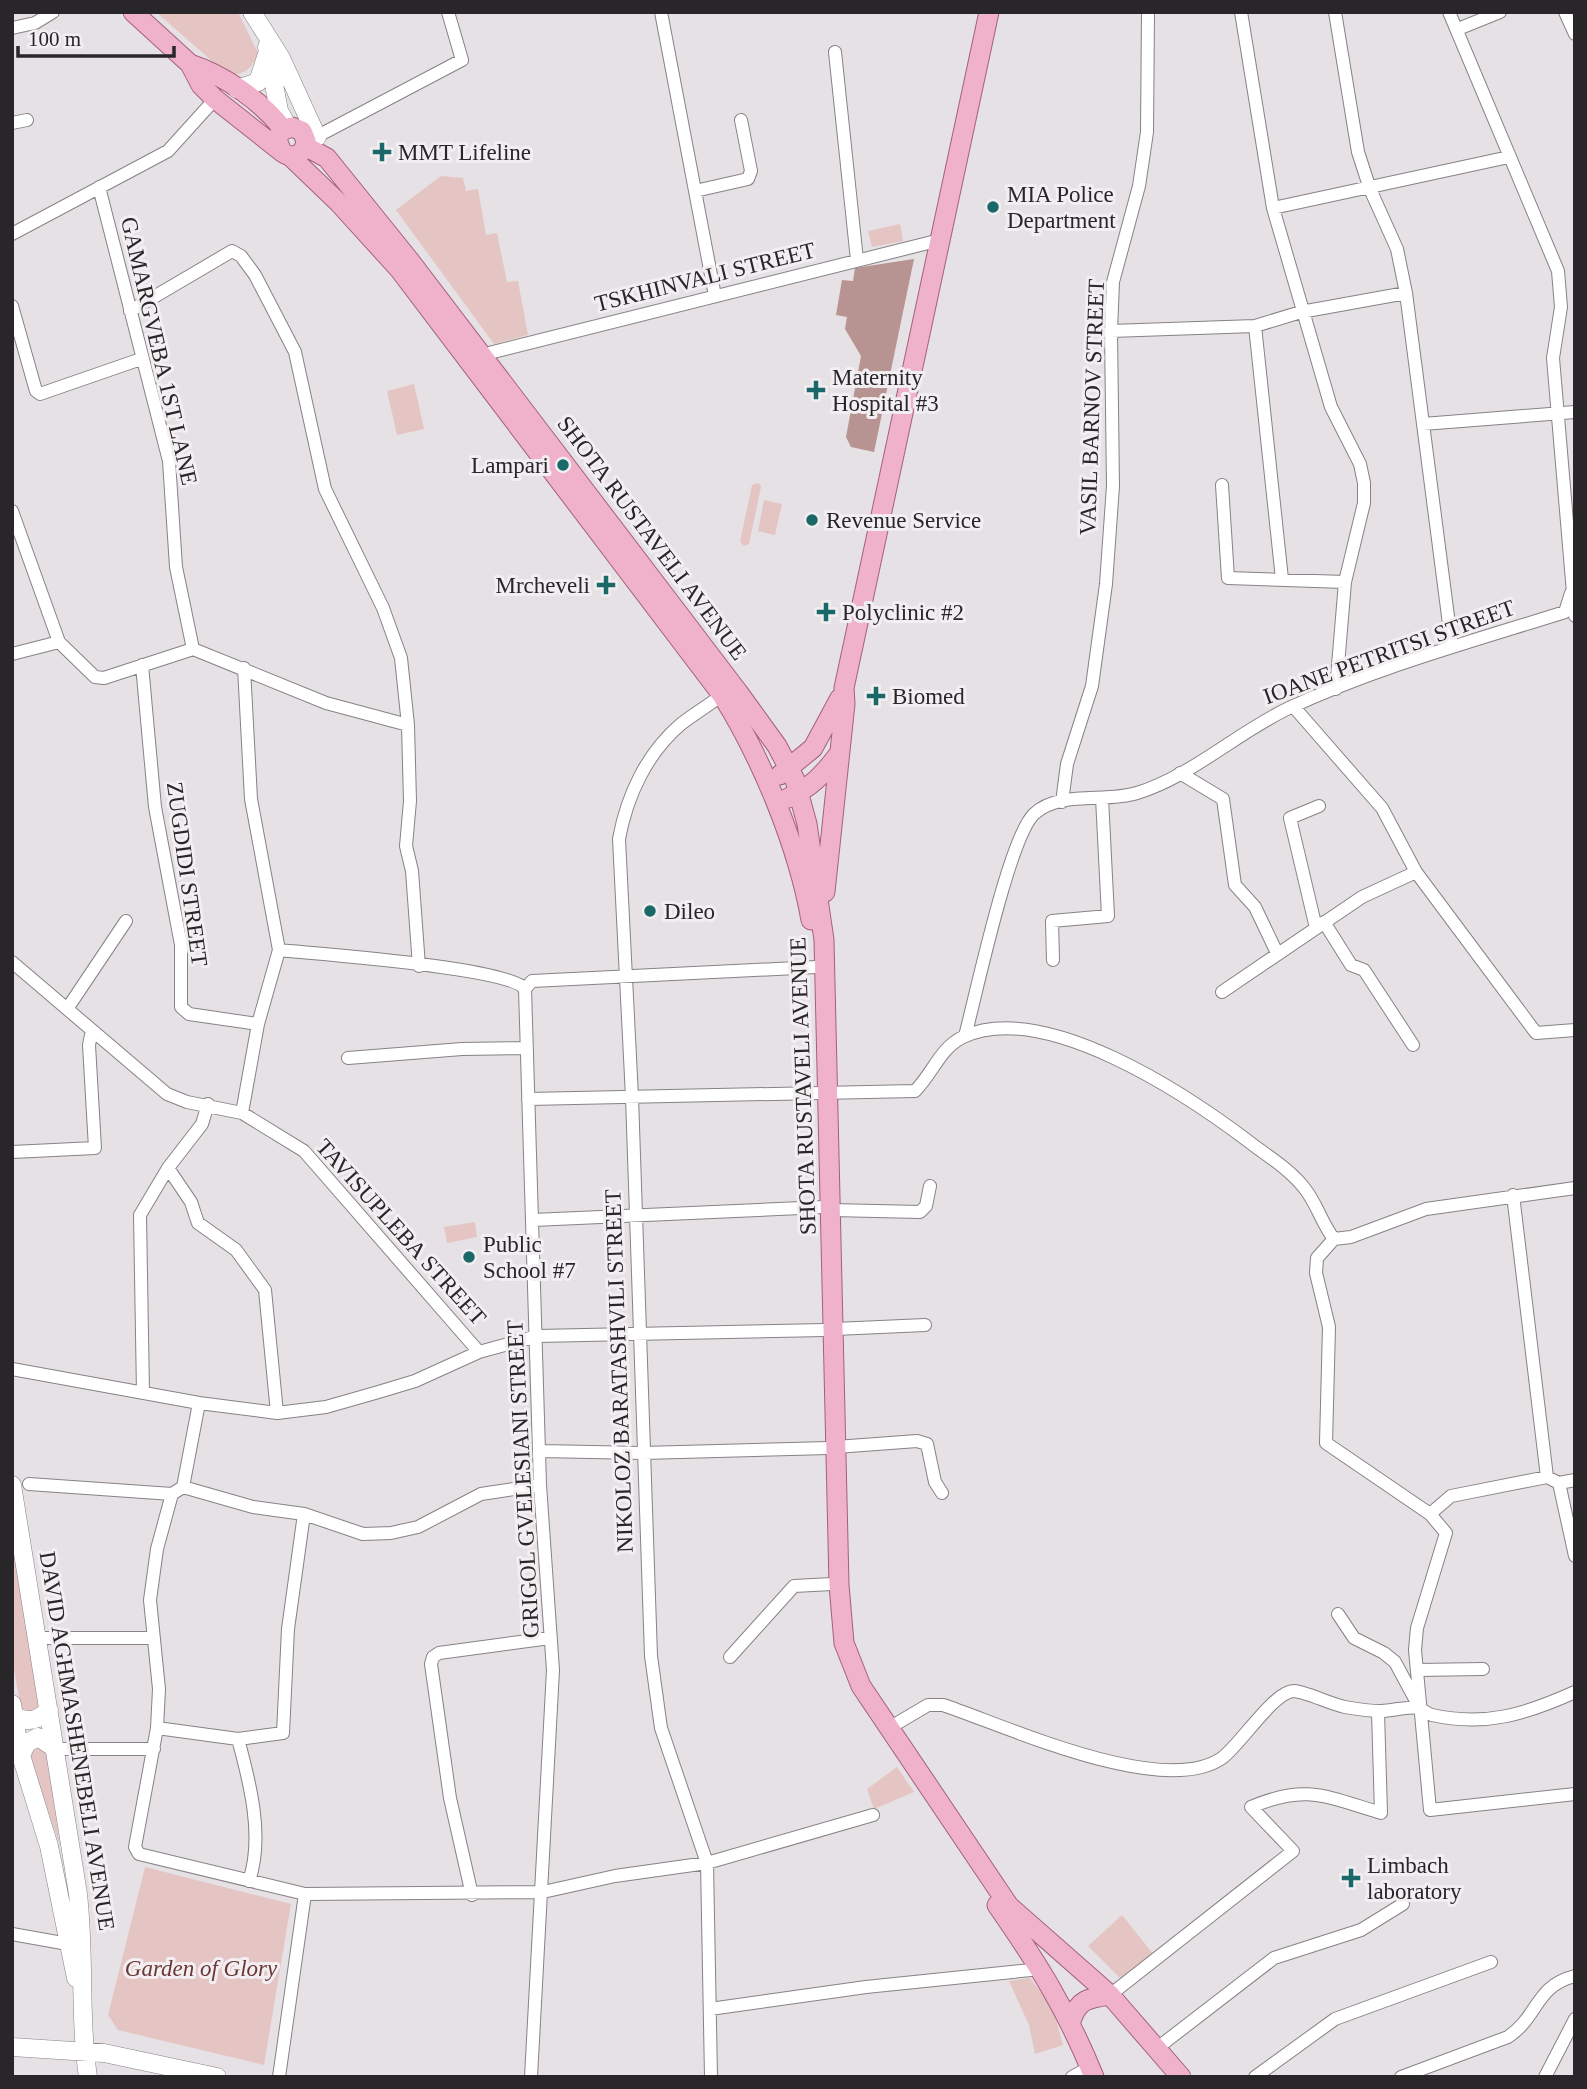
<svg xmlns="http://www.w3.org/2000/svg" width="1587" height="2089" viewBox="0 0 1587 2089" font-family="'Times New Roman',serif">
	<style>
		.green { fill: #e5c5c3 }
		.forest { fill: #b79391 }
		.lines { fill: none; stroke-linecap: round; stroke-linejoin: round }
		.minor-casing { stroke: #868285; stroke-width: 14 }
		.secondary-casing { stroke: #868285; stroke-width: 19 }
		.primary-casing { stroke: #a4607b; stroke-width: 21 }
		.minor { stroke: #fff; stroke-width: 12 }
		.secondary { stroke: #fff; stroke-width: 18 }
		.primary { stroke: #f0b2cb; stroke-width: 19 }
		.poi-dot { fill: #1a6867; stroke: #f2eef1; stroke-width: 2.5 }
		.labels { text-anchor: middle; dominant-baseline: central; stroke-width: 6; stroke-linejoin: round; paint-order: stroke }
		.poi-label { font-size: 23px; fill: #282628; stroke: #f2eef1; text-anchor: start }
		.street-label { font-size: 23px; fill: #282628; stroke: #f2eef1 }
		.park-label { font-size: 23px; font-style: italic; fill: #6a3735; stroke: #f2eef1 }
	</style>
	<rect width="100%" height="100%" fill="#e5e1e4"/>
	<path class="green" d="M156,12H238L258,53C252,69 245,75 228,75Z
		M441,176L463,178L466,191L478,189L486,235L497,233L507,282L518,281L528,335L494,344L396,210Z
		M900,224L903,241L872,247L868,231Z
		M414,384L424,429L397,435L387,391Z
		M759,483L761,487L749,544L744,546L740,542L752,485Z
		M764,500L782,504L775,535L758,531Z
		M475,1222L477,1237L447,1243L444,1227Z
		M12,1533L39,1708L36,1715L21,1710L12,1657Z
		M32,1747H44L47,1755L60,1846L31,1760L29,1750Z
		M897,1767L914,1792L874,1809L867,1789Z
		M145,1867L291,1904L264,2065L118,2030L108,2015Z
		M1122,1915L1154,1955L1121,1979L1088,1946Z
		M1030,1978L1053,2008L1063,2045L1035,2054L1029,2025L1009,1981Z"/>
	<path class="forest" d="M914,259L874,452L851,447L846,437L861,356L845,329L847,317L836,315L842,280L853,281L855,268Z"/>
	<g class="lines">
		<defs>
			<path id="minor" d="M661,12L715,296
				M1241,12L1273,208L1331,407L1360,464L1364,483V503L1345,582L1336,689
				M1335,12L1358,152L1370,189L1397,249L1406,293L1452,647
				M1449,12L1558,271L1561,307L1553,358L1575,616
				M1565,12L1575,34
				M12,28L35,23L53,12
				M1458,29L1500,12
				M835,52L857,260
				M12,123L27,120
				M312,139L462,60L448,12
				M99,187L169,461L176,567L193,649
				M695,191L748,179L751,171L741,120
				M1273,208L1509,157
				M12,234L168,151L215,99
				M12,306L36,391L40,394L141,359
				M130,311L232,251L241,256L255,275L295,352L325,489L383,608L401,658L408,725L410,801L406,846L412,871L419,966
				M1255,326L1282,579
				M1111,331L1255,326L1301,312L1406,293
				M481,355L940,240
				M1423,424L1575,412
				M1222,485L1228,578L1345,582
				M12,511L59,642L95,677L104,678L193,649L326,703L408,725
				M12,654L59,642
				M142,665L155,807L181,945V1007L189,1014L258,1024
				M1293,706L1382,808L1416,872L1536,1033L1575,1030
				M1180,773L1223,799L1235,885L1255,907L1277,953
				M1062,802L1067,764L1092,686L1106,584L1113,486L1111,331L1113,282L1139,186L1147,132L1148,12
				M1324,922L1351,965L1364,970L1413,1045
				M1316,928L1290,818L1319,806
				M279,950C317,954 508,967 525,989L540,1485L553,1670L531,2077
				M1053,960L1052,921L1108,916L1102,798
				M12,962L167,1094L187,1102L242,1113L304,1151L479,1352
				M525,989L532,981L816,967
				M1222,992L1362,897L1416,872
				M67,1009L126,921
				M965,1036C976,995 1009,838 1034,814C1059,790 1106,803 1137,793C1190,777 1238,732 1289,708C1377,667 1473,641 1565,612L1571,593L1575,591
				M348,1058L462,1049L527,1048
				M528,1099L915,1091C933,1073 940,1048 963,1037C1045,999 1189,1096 1252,1144C1269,1157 1292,1171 1305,1189C1317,1204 1322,1224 1334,1239L1351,1237L1426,1209L1575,1188
				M242,1113L258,1024L279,950L251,799L244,668
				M12,1152L95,1148L89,1045L92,1030
				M168,1168L191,1202L198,1223L236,1250L265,1290L277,1413
				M1513,1195L1547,1477
				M832,1210L920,1212L926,1206L930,1186
				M533,1220L823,1207
				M1334,1239L1317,1258L1316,1273L1329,1327L1326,1443L1430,1514L1446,1533L1417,1628L1415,1650L1430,1810L1575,1794
				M835,1329L925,1325
				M12,1369L199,1403L277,1413L326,1407L375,1393L415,1381L479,1352L537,1336L825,1330
				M143,1393L140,1215L168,1168L202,1124L208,1104
				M199,1403L183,1487L172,1494L157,1549L150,1600L159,1689L157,1728L135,1847L139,1854L305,1894L543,1892L615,1876L707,1863L873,1815
				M836,1447L917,1441L927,1444L935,1482L942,1493
				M540,1451L643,1453L829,1448
				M1559,1483L1575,1556
				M29,1484L172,1494
				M183,1487L253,1507L304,1514L363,1534L391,1533L418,1527L481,1494L540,1485
				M1430,1514L1451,1496L1547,1477L1559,1483L1575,1480
				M1338,1614L1354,1638L1384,1653L1395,1662L1416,1701
				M38,1638H152
				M730,1657L794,1586L832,1584
				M1418,1670L1483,1669
				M1378,1712L1381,1813
				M157,1728L238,1739L283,1733L288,1629L304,1514
				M889,1728L928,1705H943C1006,1726 1163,1799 1222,1758C1241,1744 1274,1691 1294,1691C1307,1692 1330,1704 1345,1707C1356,1709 1370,1711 1381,1711C1393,1711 1406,1706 1418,1708C1423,1709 1427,1714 1432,1715C1486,1727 1526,1714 1575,1692
				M238,1739C250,1783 264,1837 249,1881
				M56,1749H154
				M472,1895L450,1798L431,1664L433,1657L439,1653L550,1638
				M12,1934L68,1944
				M1110,1995L1293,1851L1251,1807C1305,1784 1325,1796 1378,1812
				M710,2009L866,1987L1041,1969
				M1156,2049L1274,1958L1361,1930L1403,1904
				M279,2077L305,1894
				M711,2077L707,1863L661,1728L651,1656L632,1097L619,839C627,795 647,753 681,724C694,714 709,705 722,695
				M1072,2077L1090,2067
				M1255,2077L1335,2019L1491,1962
				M1401,2077L1508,2037C1539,2016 1535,1986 1575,1976
				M1545,2077L1575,2019"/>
			<path id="secondary" d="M252,12L281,58L317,137
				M267,47L279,111L288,127
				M237,89L258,82L267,54
				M12,1485L78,1894C85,1955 79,2016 88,2077
				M12,1704L19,1749L49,1846L76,1978
				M14,1716C29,1723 37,1721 49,1710
				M21,1755L27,1743L38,1737L56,1749
				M12,2047L104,2053L217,2077"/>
			<path id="primary" d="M133,12L190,64L201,85L215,99L282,152C293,160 304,155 306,141L302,131L292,127L281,131L277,140L282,152
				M190,64C224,75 261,101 283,129
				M305,146L327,158L410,261L738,692L777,746L795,780L807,824L824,940L839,1585L844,1643L861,1686L1009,1906L1110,1995L1181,2077
				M290,156L339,203L399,269L722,695C762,759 798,846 811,920
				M780,775L813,748L840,698
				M788,798C810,788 823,775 838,755
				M825,892L845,704L844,688L989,12
				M997,1905C1038,1964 1067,2010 1094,2077
				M1071,2021C1078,1999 1089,1998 1110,1995"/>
		</defs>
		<use href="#minor" class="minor-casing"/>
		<use href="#secondary" class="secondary-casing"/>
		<use href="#primary" class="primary-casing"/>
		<use href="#minor" class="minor"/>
		<use href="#secondary" class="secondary"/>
		<use href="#primary" class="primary"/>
	</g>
	<g class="poi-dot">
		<path d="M378.5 141.5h7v7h7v7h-7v7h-7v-7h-7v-7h7z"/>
		<circle cx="993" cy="207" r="7"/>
		<path d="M812.5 379.5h7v7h7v7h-7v7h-7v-7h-7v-7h7z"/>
		<circle cx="563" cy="465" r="7"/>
		<circle cx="812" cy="520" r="7"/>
		<path d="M602.5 574.5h7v7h7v7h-7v7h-7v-7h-7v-7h7z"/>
		<path d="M822.5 601.5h7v7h7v7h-7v7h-7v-7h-7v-7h7z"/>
		<path d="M872.5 685.5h7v7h7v7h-7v7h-7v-7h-7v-7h7z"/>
		<circle cx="650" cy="911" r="7"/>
		<circle cx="469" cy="1257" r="7"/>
		<path d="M1347.5 1867.5h7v7h7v7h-7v7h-7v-7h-7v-7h7z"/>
	</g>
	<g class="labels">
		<g class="poi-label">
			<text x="398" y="152">MMT Lifeline</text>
			<text x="1007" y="194">MIA Police<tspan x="1007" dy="26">Department</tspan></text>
			<text x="832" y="377">Maternity<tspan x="832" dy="26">Hospital #3</tspan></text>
			<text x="549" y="465" text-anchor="end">Lampari</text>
			<text x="826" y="520">Revenue Service</text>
			<text x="590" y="585" text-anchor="end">Mrcheveli</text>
			<text x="842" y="612">Polyclinic #2</text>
			<text x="892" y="696">Biomed</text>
			<text x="664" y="911">Dileo</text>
			<text x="483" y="1244">Public<tspan x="483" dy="26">School #7</tspan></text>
			<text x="1367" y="1865">Limbach<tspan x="1367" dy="26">laboratory</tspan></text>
		</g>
		<g class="street-label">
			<text transform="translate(705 277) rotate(-14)">TSKHINVALI STREET</text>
			<text transform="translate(159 351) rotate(77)">GAMARGVEBA 1ST LANE</text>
			<text transform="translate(1092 407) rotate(-88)">VASIL BARNOV STREET</text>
			<text transform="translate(652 538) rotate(53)">SHOTA RUSTAVELI AVENUE</text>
			<text transform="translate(1389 652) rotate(-20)">IOANE PETRITSI STREET</text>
			<text transform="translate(187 874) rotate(82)">ZUGDIDI STREET</text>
			<text transform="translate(803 1086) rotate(-92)">SHOTA RUSTAVELI AVENUE</text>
			<text transform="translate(401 1232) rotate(48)">TAVISUPLEBA STREET</text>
			<text transform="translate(619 1371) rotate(-92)">NIKOLOZ BARATASHVILI STREET</text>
			<text transform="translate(523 1479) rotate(-93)">GRIGOL GVELESIANI STREET</text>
			<text transform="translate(77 1741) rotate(81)">DAVID AGHMASHENEBELI AVENUE</text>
		</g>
		<g class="park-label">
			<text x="201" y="1968">Garden of Glory</text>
		</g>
	</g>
	<rect width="1587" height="2089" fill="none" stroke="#282628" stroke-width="28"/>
	<path d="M18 46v10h156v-10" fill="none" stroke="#282628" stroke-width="3.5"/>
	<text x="28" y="46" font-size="21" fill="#282628" stroke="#f2eef1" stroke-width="5" paint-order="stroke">100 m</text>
</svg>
